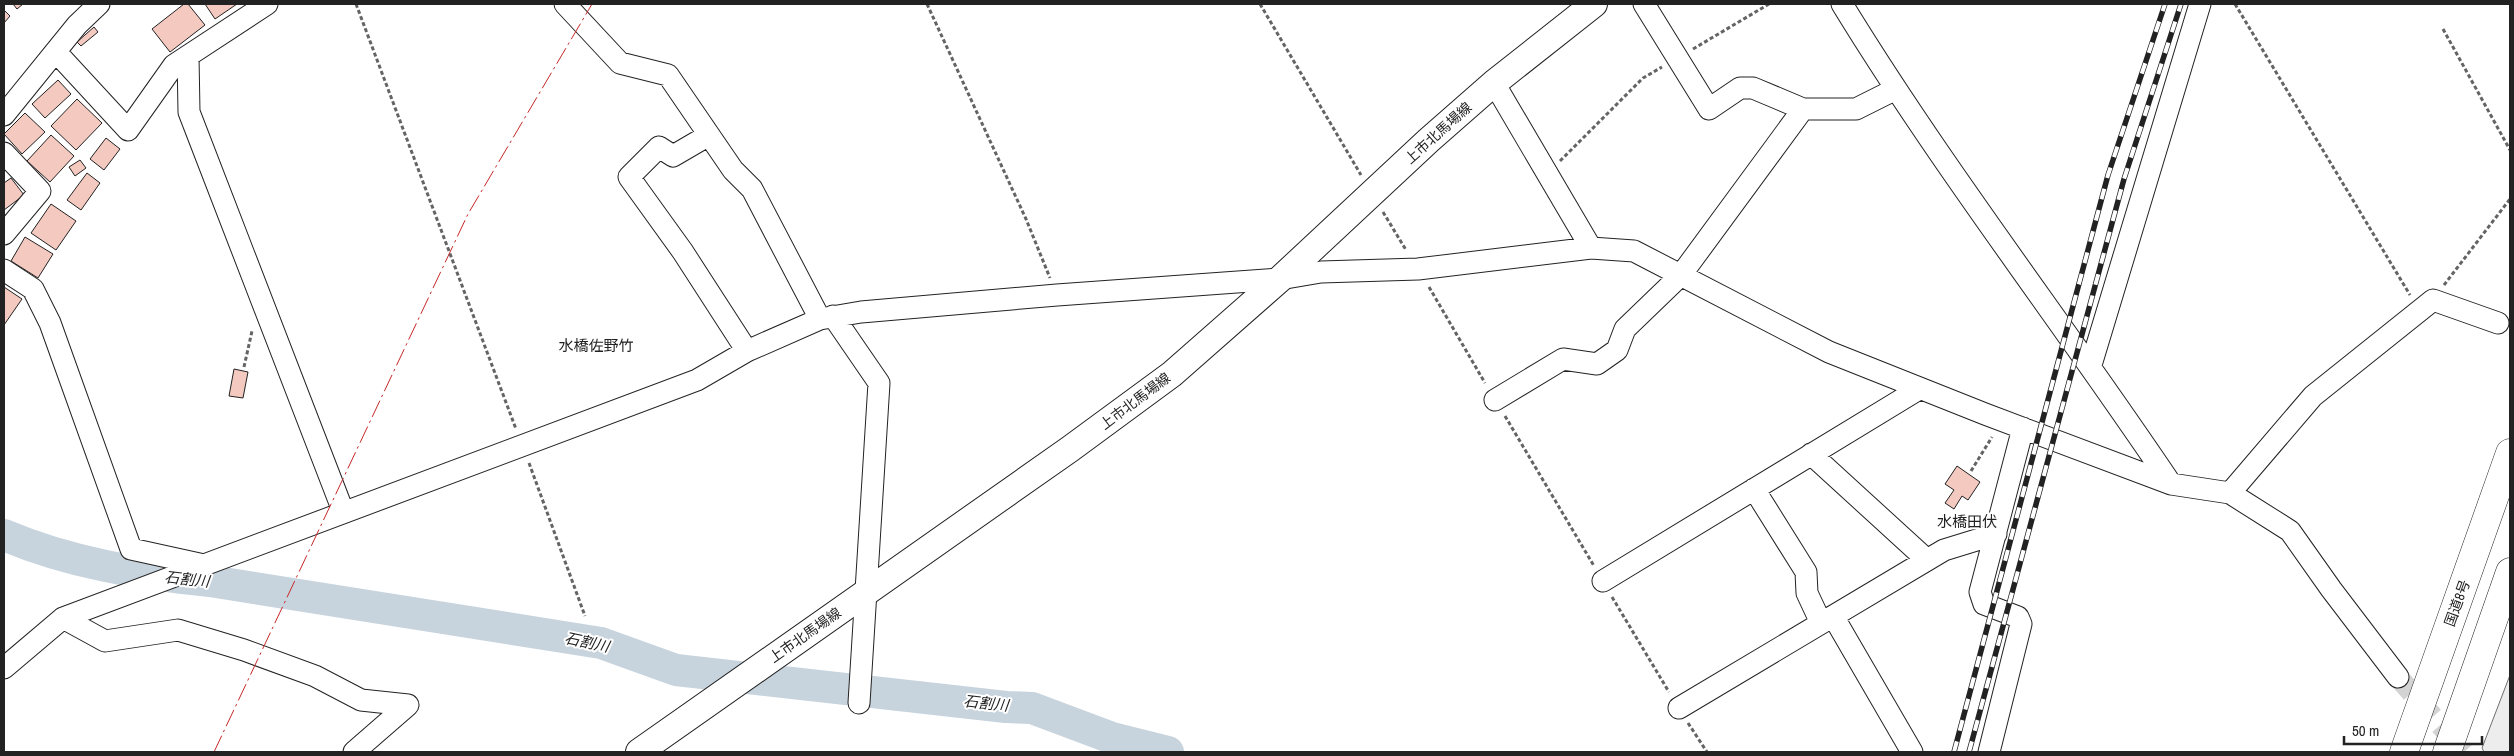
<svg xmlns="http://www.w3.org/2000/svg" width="2514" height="756" viewBox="0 0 2514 756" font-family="'Archivo Narrow','Noto Sans JP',sans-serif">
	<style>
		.parking { fill: #ededed; stroke: #6f6f6f }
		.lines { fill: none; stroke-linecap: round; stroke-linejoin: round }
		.river { stroke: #c7d3dd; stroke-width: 32 }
		.building { fill: #f3c9c0; stroke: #222 }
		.minor-tunnel { stroke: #d3d3d3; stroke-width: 21; stroke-dasharray: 21 11; stroke-linecap: butt }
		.minor-casing { stroke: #222; stroke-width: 23 }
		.major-casing { stroke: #222; stroke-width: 28 }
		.highway-casing { stroke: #222; stroke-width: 29 }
		.path { stroke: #646464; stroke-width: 3; stroke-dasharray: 4 2.5; stroke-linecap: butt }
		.minor { stroke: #fff; stroke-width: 21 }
		.major { stroke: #fff; stroke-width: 26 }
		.highway { stroke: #fff; stroke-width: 28 }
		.rail-casing { stroke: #222; stroke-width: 5.5 }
		.rail { stroke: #fff; stroke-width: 4; stroke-dasharray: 11; stroke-linecap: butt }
		.power { stroke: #c62828; stroke-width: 1; stroke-dasharray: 18 4 2.5 4; stroke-linecap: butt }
		.labels { text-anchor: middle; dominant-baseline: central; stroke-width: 4; stroke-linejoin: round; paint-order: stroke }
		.street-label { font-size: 14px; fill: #222; stroke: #fff }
		.neighbourhood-label { font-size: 15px; fill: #222; stroke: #fff }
		.water-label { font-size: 15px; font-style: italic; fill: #222; stroke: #fff }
	</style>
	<rect width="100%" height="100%" fill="#fff"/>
	<path class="parking" d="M2510,675V752H2484L2482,748Z"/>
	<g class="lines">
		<path class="river" d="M4,535C70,563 139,574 210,581L601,643L676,670L1006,707L1032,708L1112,738L1168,752"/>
	</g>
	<path class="building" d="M13,4H23L17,9Z
		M184,4H188L205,25L170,52L152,29Z
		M205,4H237L215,19Z
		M4,10L10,16L4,23Z
		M94,27L98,32L81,46L77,42Z
		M58,80L71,94L45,118L32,104Z
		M77,99L102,123L76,150L51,126Z
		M25,113L45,132L22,154L4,134Z
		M51,135L74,156L50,182L27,161Z
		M106,138L120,149L104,170L90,159Z
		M80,160L86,168L75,176L69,167Z
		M87,173L100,183L81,210L67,200Z
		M11,178L24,195L4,210V183Z
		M51,204L76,221L56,250L31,233Z
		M25,237L53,254L38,278L11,261Z
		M4,287L22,299L4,325Z
		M234,369L248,372L243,398L229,396Z
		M1957,466L1980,482L1968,500L1962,496L1954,509L1945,503L1954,490L1945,484Z"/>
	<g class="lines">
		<path class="minor-tunnel" d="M2398,677L2464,752"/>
		<defs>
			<path id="minor" d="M565,4L620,63L668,75L733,170L752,189L820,319
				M1842,4C1943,169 2063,323 2171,484
				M56,52L128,130L174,65L267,4
				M188,56L189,112L343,511
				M1494,83L1591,248
				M1803,109H1856L1894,90
				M4,115L77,25L99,4
				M709,135L673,156L659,147L629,177L683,252L747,351
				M4,153L40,191L4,234
				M4,270L33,289L50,323L131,549L204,565
				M833,316L879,383L859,703
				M2091,365L2200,4
				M1495,400L1563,359L1597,364L1617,350L1625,329L1681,275L1803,109L1753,88H1740L1709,109L1644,4
				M1811,454L1927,560
				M1754,489L1806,572L1807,593L1821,623
				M2230,493L2313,396L2433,300L2498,323
				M1603,581L1919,389
				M1833,616L1912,752
				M63,618L105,641L178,630L244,650L315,676L361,700L408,705L354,752
				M4,668L63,618L697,380L747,351L820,319L861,312L1057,295L1280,279L1321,272L1418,269L1591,248L1634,251L1829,352L1985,414L2171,484L2230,493L2290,531L2331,589L2398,677
				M1679,708L1944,550L1996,534
				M1989,752L2021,624L2018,617L1984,604L1980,592L2023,428"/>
			<path id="major" d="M639,752L1070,449L1172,374L1280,279L1429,140L1494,83L1594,4"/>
			<path id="highway" d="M2404,752L2510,453
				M2447,752L2510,572"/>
		</defs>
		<use href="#minor" class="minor-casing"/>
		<use href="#major" class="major-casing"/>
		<use href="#highway" class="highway-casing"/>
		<path class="path" d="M356,4L516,429
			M927,4L1026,219L1050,278
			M1260,4L1361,175
			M2235,4L2410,295
			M2443,29L2510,150
			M1693,49L1769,4
			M1560,161L1643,78L1662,67
			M1383,212L1406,250
			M2444,285L2510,199
			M1429,287L1485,383
			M244,367L252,331
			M1505,416L1594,566
			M529,463L585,616
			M1971,471L1992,437
			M1612,597L1669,692
			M1688,723L1707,752"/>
		<use href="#minor" class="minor"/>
		<use href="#major" class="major"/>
		<use href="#highway" class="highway"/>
		<defs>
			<path id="rail" d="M1954,752L2108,175L2165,4
				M1969,752L2124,179L2181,4"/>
		</defs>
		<use href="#rail" class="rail-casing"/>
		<use href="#rail" class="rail"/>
		<path class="power" d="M214,752L468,214L592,4"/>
	</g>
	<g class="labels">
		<g class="street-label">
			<text transform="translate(1438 133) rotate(-42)">上市北馬場線</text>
			<text transform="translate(1135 401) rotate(-37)">上市北馬場線</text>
			<text transform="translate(2457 603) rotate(-70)">国道8号</text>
			<text transform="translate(805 635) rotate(-35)">上市北馬場線</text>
		</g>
		<g class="neighbourhood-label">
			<text x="596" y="345">水橋佐野竹</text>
			<text x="1967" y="521">水橋田伏</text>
		</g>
		<g class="water-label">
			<text transform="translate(187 579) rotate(6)">石割川</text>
			<text transform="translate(587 642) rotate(12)">石割川</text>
			<text transform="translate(986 703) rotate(6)">石割川</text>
		</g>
	</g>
	<rect width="2514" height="756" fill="none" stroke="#222222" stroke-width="10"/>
	<path d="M2344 736v8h138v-8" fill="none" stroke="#222222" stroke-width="2.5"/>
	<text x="2352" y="736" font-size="15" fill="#222222" stroke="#ffffff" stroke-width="4" paint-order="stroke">50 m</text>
</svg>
